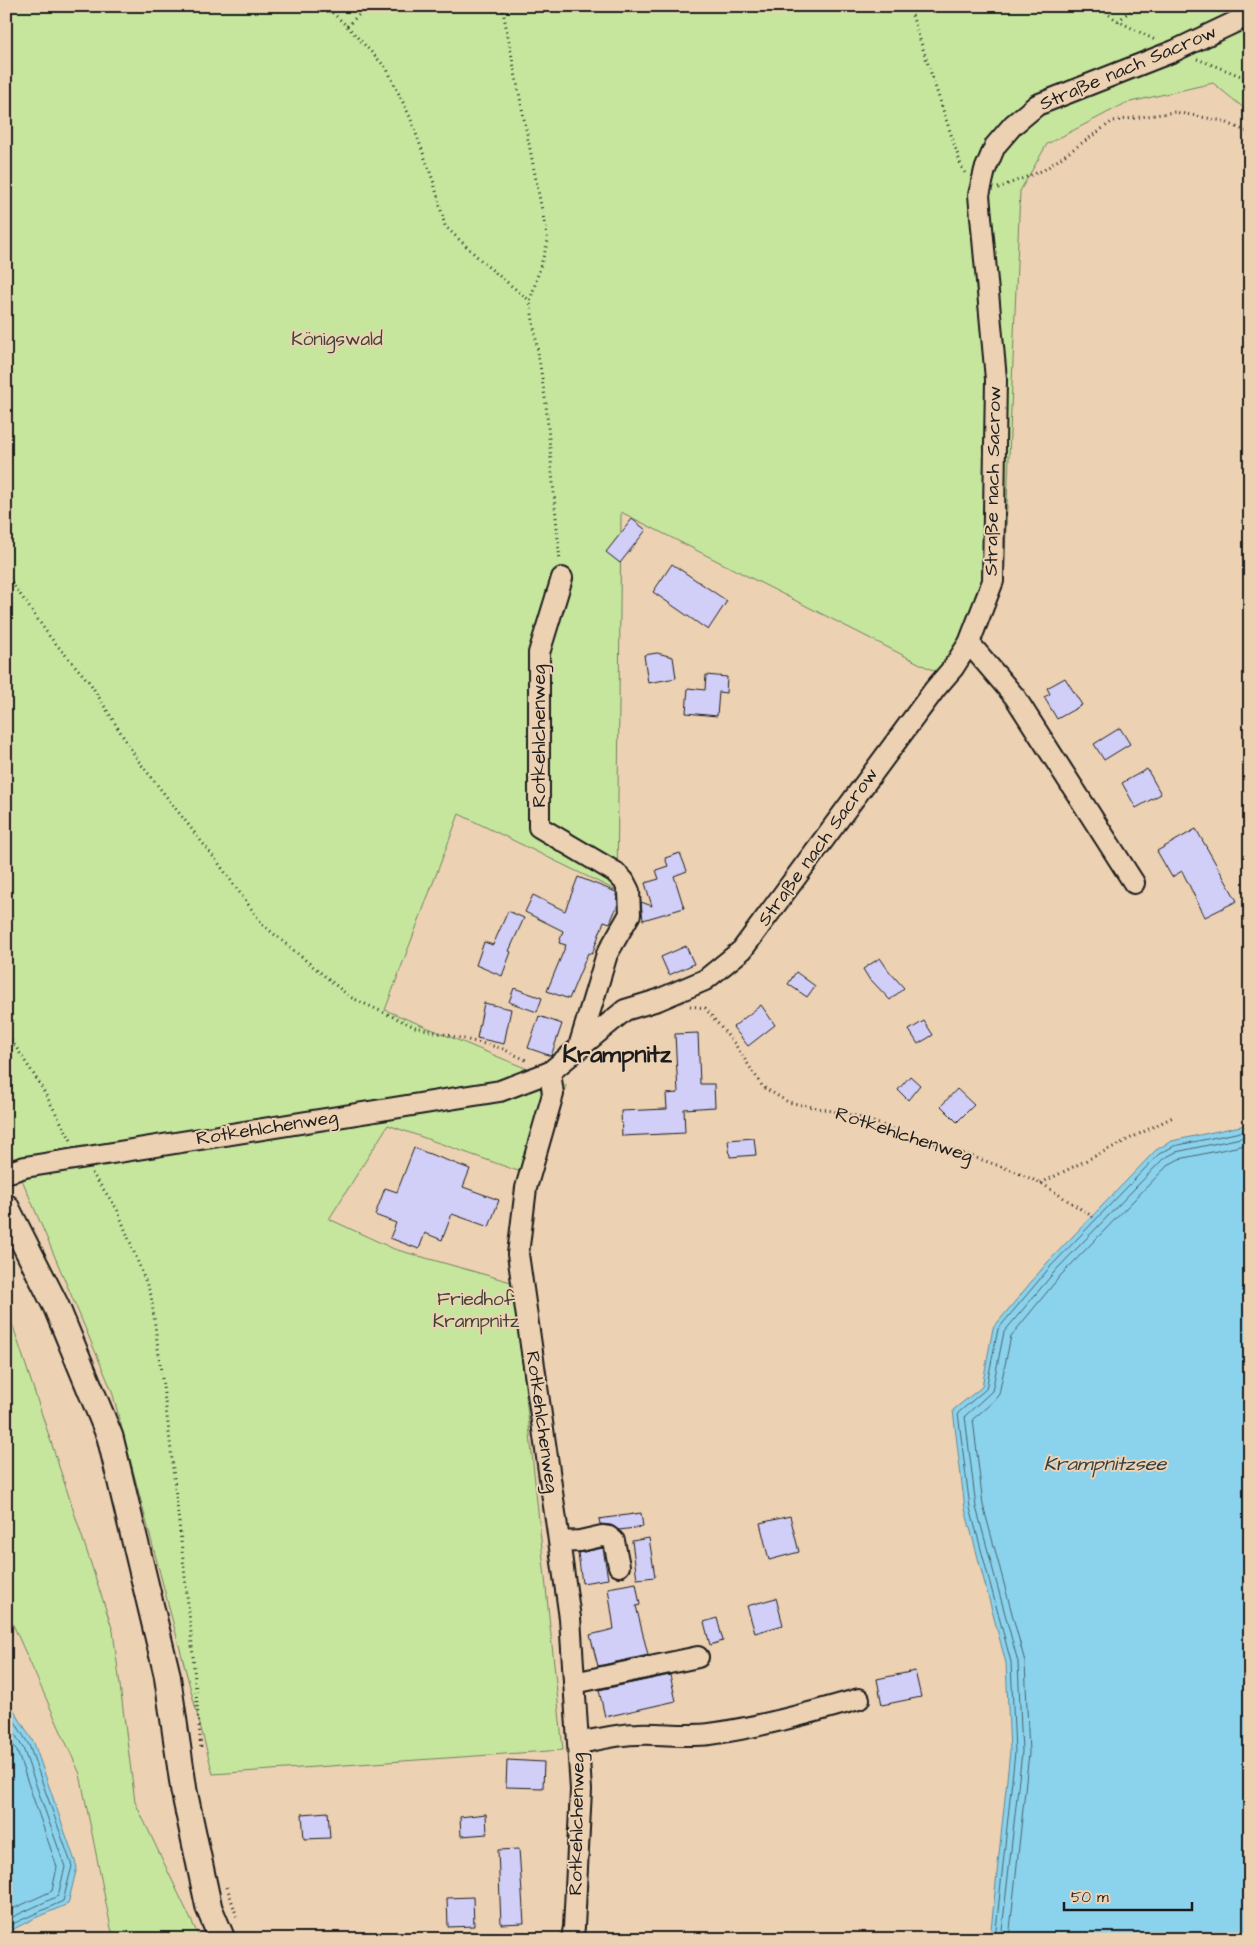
<svg xmlns="http://www.w3.org/2000/svg" width="1256" height="1945" viewBox="0 0 1256 1945" font-family="'Architects Daughter',sans-serif">
	<style>
		.green { fill: #c6e69e; stroke: #71815d }
		.water { fill: #8bd2ec; stroke: #5f8999 }
		.lines { fill: none; stroke-linecap: round; stroke-linejoin: round }
		.shore { stroke: #48656f; stroke-width: 1 }
		.building { fill: #d1cef7; stroke: #1c1c1c }
		.minor-casing { stroke: #1c1c1c; stroke-width: 24 }
		.major-casing { stroke: #1c1c1c; stroke-width: 29 }
		.path { stroke: #1c1c1c; stroke-width: 3; stroke-dasharray: 1 4; stroke-linecap: butt }
		.minor { stroke: #ecd1b3; stroke-width: 20 }
		.major { stroke: #ecd1b3; stroke-width: 25 }
		.labels { text-anchor: middle; dominant-baseline: central; stroke-width: 4; stroke-linejoin: round; paint-order: stroke }
		.street-label { font-size: 19px; fill: #1c1c1c; stroke: #ecd1b3 }
		.park-label { font-size: 19px; fill: #3e4436; stroke: #ecd1b3 }
		.water-label { font-size: 20px; font-style: italic; fill: #324046; stroke: #ecd1b3 }
		.district-label { font-size: 24px; font-weight: bold; fill: #1c1c1c; stroke: #ecd1b3 }
	</style>
	<rect width="100%" height="100%" fill="#ecd1b3"/>
	<filter id="ink" filterUnits="userSpaceOnUse"><feTurbulence type="fractalNoise" baseFrequency=".02" numOctaves="2"/><feDisplacementMap in="SourceGraphic" scale="10" xChannelSelector="R" yChannelSelector="G"/><feConvolveMatrix kernelMatrix="1 2 1 2 8 2 1 2 1" color-interpolation-filters="sRGB"/></filter>
	<g filter="url(#ink)">
		<path class="green" d="M6,6H1250V113L1213,83L1126,103L1047,144L1020,191L1004,578L954,681L621,512L617,891L459,814L385,1010L566,1085L538,1178L388,1125L329,1219L394,1249L511,1282L523,1368L563,1750L213,1774L112,1391L6,1142Z
			M6,1305L113,1631L135,1802L200,1939H115L111,1928L80,1774L6,1609Z"/>
		<path class="water" d="M1250,1124V1939H990L1010,1751L1006,1663L965,1509L953,1410L982,1387L993,1328L1047,1263L1156,1150L1172,1141Z
			M6,1697L34,1743L77,1867L68,1904L35,1918L6,1933Z"/>
		<g class="lines">
			<path class="shore" d="M6,1707L29,1745L72,1866L63,1901L6,1927
				M6,1719L23,1748L65,1867L58,1896L6,1920
				M6,1733L17,1751L57,1867L52,1891L6,1912
				M995,1939L1015,1752L1011,1662L970,1508L958,1413L986,1389L998,1329L1051,1266L1159,1154L1174,1146L1250,1130
				M1001,1939L1022,1752L1018,1662L976,1507L965,1416L992,1391L1004,1332L1056,1270L1163,1159L1176,1152L1250,1136
				M1009,1939L1029,1753L1025,1662L983,1505L973,1419L994,1401L999,1394L1011,1336L1061,1275L1168,1165L1179,1159L1250,1144"/>
		</g>
		<path class="building" d="M632,519L646,530L620,563L606,552Z
			M672,564L727,601L708,630L653,592Z
			M657,653L673,657L676,678L648,683L644,655Z
			M706,675L727,677L726,693L719,692L717,716L686,713L688,688L705,690Z
			M1065,678L1082,705L1057,719L1044,697L1050,694L1047,688Z
			M1120,728L1130,744L1104,760L1094,744Z
			M1147,769L1161,794L1136,808L1122,783Z
			M1196,829L1237,901L1205,917L1182,871L1172,877L1157,851Z
			M680,853L687,871L674,876L684,908L643,920L641,902L652,906L645,883L659,879L656,870L668,866L665,858Z
			M578,877L616,892L618,904L610,923L604,921L592,954L588,953L569,999L547,991L566,945L559,943L563,931L525,912L533,895L565,911Z
			M508,911L524,918L509,951L511,952L502,976L476,965L484,942L493,945Z
			M686,946L694,964L669,975L661,957Z
			M880,958L889,971L904,988L890,1000L872,981L871,982L863,969Z
			M796,972L815,986L807,997L788,984Z
			M514,988L542,998L537,1012L509,1002Z
			M484,1003L511,1009L504,1044L477,1038Z
			M761,1005L775,1025L748,1046L733,1027Z
			M539,1016L562,1024L551,1056L528,1048Z
			M924,1021L933,1035L918,1044L909,1030Z
			M698,1033L700,1084H714L715,1107L684,1109L685,1133L622,1136L621,1111L667,1109L666,1094L678,1093L675,1034Z
			M910,1076L920,1085L908,1100L898,1090Z
			M957,1089L974,1105L957,1122L941,1106Z
			M754,1138L756,1155L730,1157L728,1140Z
			M414,1148L470,1169L463,1187L499,1200L489,1227L452,1214L442,1240L425,1233L419,1249L390,1238L396,1223L375,1215L385,1188L397,1192Z
			M641,1513L643,1527L619,1530L611,1525L600,1524L599,1519Z
			M790,1516L799,1552L769,1560L760,1523Z
			M649,1538L655,1577L637,1579L632,1541Z
			M603,1548L608,1579L582,1583L578,1553Z
			M636,1583L640,1605L636,1606L648,1655L598,1666L590,1635L614,1629L608,1588Z
			M776,1598L783,1625L755,1633L747,1606Z
			M717,1618L723,1641L710,1645L704,1622Z
			M915,1671L921,1697L882,1705L877,1679Z
			M670,1675L676,1701L605,1717L599,1690Z
			M507,1760L544,1762L543,1788L506,1787Z
			M328,1812L330,1838L304,1839L302,1814Z
			M486,1814L487,1834L461,1836L460,1817Z
			M519,1849L524,1923L501,1924L498,1850Z
			M473,1897L474,1926L448,1927L447,1898Z"/>
		<g class="lines">
			<defs>
				<path id="minor" d="M562,578L539,653V827L615,872L624,881L629,891L630,914L607,954L578,1050
					M969,643L1015,697L1134,883
					M550,1072L553,1094L526,1188L518,1254L570,1618L581,1790L574,1927L572,1939
					M6,1173L25,1167L81,1158L500,1091L550,1072L625,1010L658,1000L705,980L742,950L935,689L953,668L969,643L993,581L996,379L979,195L985,170L995,146L1013,125L1037,105L1174,51L1250,15
					M559,1542L580,1541L602,1536L609,1537L614,1541L619,1566
					M574,1683L698,1657
					M578,1743C597,1740 618,1734 638,1734C662,1733 686,1737 710,1734C760,1727 810,1713 859,1699"/>
				<path id="major" d="M6,1207L56,1306L110,1437L167,1674L184,1791L209,1908L222,1939"/>
			</defs>
			<use href="#minor" class="minor-casing"/>
			<use href="#major" class="major-casing"/>
			<path class="path" d="M325,6L347,26L387,69L410,117L434,183L445,226L486,265L530,301
				M502,6L548,241L530,301L546,404L560,562
				M909,6L962,168L965,173
				M1097,6L1118,21L1155,40
				M1118,21L1136,6
				M347,26L368,6
				M1197,59L1241,76L1250,83
				M998,188L1044,170L1113,121L1175,112L1223,121L1250,133
				M6,574L50,637L90,683L137,759L219,864L263,925L350,997L415,1027L501,1048L528,1061
				M690,1006L705,1008L734,1043L763,1087L788,1102L856,1116L1011,1170L1041,1183L1093,1217
				M6,1032L38,1081L72,1142
				M92,1173L117,1209L151,1295L168,1424L190,1622L201,1749
				M1041,1183L1173,1117
				M227,1887L237,1917"/>
			<use href="#minor" class="minor"/>
			<use href="#major" class="major"/>
		</g>
	</g>
	<g class="labels">
		<g class="street-label">
			<text transform="translate(1128 68) rotate(-23)">Straße nach Sacrow</text>
			<text transform="translate(993 481) rotate(-89)">Straße nach Sacrow</text>
			<text transform="translate(539 736) rotate(-90)">Rotkehlchenweg</text>
			<text transform="translate(818 847) rotate(-54)">Straße nach Sacrow</text>
			<text transform="translate(267 1128) rotate(-9)">Rotkehlchenweg</text>
			<text transform="translate(904 1135) rotate(18)">Rotkehlchenweg</text>
			<text transform="translate(542 1422) rotate(82)">Rotkehlchenweg</text>
			<text transform="translate(577 1824) rotate(-89)">Rotkehlchenweg</text>
		</g>
		<g class="park-label">
			<text x="337" y="339">Königswald</text>
			<text x="476" y="1299">Friedhof<tspan x="476" dy="22">Krampnitz</tspan></text>
		</g>
		<g class="water-label">
			<text x="1105" y="1464">Krampnitzsee</text>
		</g>
		<g class="district-label">
			<text x="617" y="1055">Krampnitz</text>
		</g>
	</g>
	<rect width="1256" height="1945" fill="none" stroke="#ecd1b3" stroke-width="25"/>
	<rect x="12" y="12" width="1231" height="1920" fill="none" stroke="#1c1c1c" stroke-width="2" filter="url(#ink)"/>
	<path d="M1064 1902v8h128v-8" fill="none" stroke="#1c1c1c" stroke-width="2.5"/>
	<text x="1071" y="1902" font-size="15" fill="#1c1c1c" stroke="#ecd1b3" stroke-width="4" paint-order="stroke">50 m</text>
</svg>
